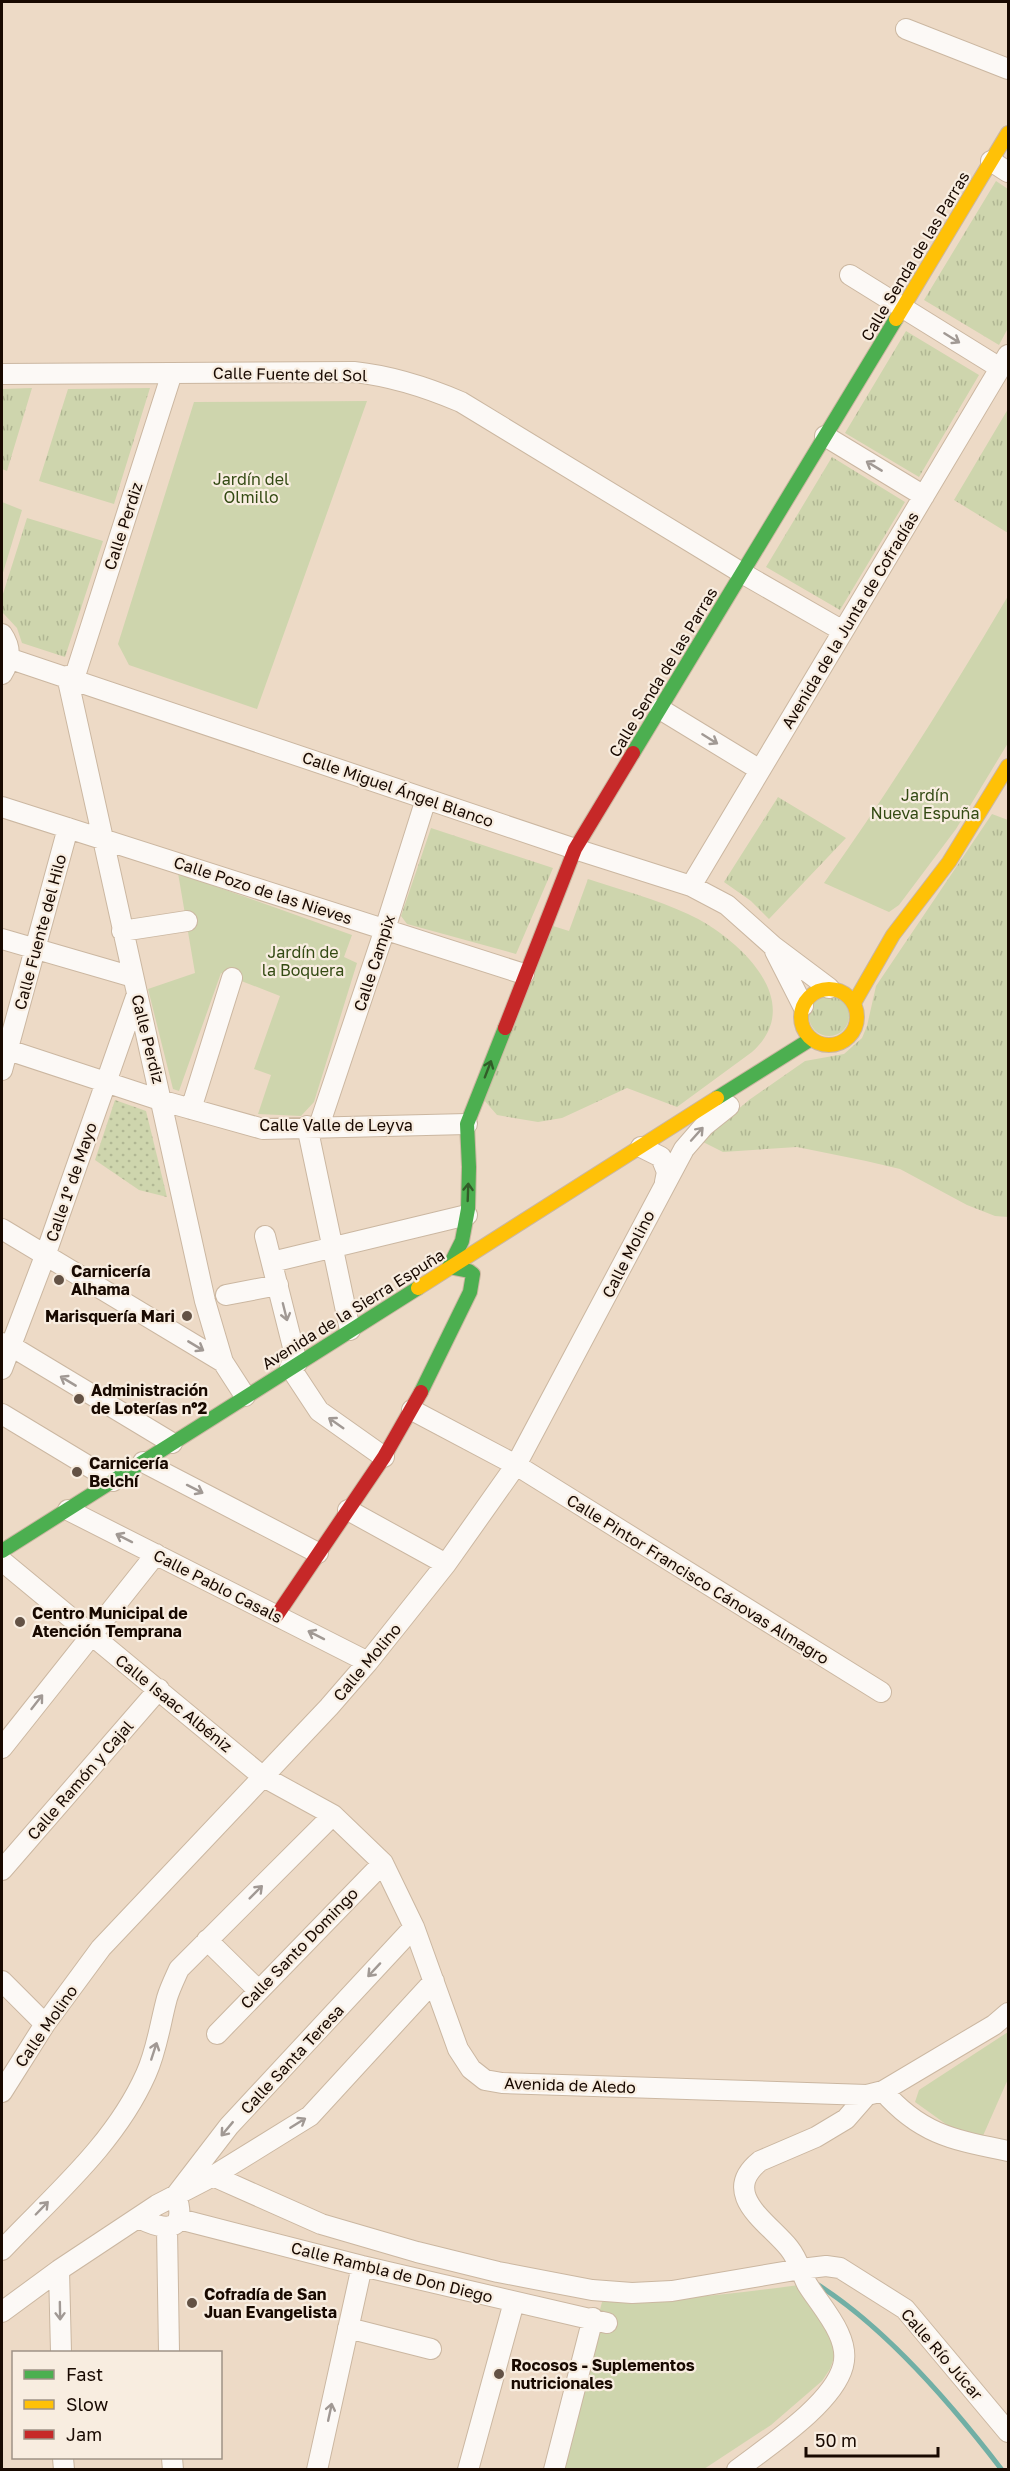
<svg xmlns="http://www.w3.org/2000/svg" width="1010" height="2471" viewBox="0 0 1010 2471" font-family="'Golos Text',sans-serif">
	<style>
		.grass { fill: url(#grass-tufts) }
		.park { fill: #ced5ad }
		.garden { fill: url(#garden-dots) }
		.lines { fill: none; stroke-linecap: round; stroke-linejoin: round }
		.stream { stroke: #71afa5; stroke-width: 5 }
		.street-casing { stroke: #cbb7a1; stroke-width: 22 }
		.fast-casing { stroke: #cbb7a1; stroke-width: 16 }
		.slow-casing { stroke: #cbb7a1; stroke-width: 16 }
		.jam-casing { stroke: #cbb7a1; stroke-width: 16 }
		.street { stroke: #fcf9f6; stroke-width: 20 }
		.fast { stroke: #4caf50; stroke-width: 14 }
		.slow { stroke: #ffc107; stroke-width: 14 }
		.jam { stroke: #c62828; stroke-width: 14 }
		.oneway { stroke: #a19994 }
		.oneway2 { stroke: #325c28 }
		.poi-dot { fill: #635245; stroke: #f8ede0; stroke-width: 2 }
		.labels { text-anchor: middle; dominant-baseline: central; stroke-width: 4.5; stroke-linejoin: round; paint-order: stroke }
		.street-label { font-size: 16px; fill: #180900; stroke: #f8ede0 }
		.park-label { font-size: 16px; fill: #334a13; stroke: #f8ede0 }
		.poi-label { font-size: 16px; font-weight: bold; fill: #180900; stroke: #f8ede0; text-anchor: start }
	</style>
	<defs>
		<pattern id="grass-tufts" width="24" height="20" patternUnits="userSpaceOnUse" patternTransform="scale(1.5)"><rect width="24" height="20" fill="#ced5ad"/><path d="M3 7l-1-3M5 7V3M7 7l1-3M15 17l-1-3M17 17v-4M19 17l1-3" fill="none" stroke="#b0b693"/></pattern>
		<pattern id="garden-dots" width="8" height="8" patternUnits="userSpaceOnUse" patternTransform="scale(1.5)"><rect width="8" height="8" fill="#ced5ad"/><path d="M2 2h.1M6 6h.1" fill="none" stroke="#b0b693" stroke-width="1.8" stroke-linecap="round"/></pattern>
	</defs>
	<rect width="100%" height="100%" fill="#eddac6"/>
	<path class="grass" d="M996,181L1008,189V328L999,345L924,300Z
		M906,331L979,375L919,477L845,433Z
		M32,388L7,471L2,469V389Z
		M150,388L114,504L39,481L68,389Z
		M1008,409V533L954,500Z
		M832,457L905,502L840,610L766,567Z
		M27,518L103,541L65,657L22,643L17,628L2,612V597Z
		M778,797L846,838L769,919L751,901L724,882Z
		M992,814L1008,820V1217L995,1216L967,1205L900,1169L866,1161L797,1147L723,1152L701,1141L749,1100L805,1061L844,1054L862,1038L867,1026L876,986Z
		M431,828L553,868L516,954L407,924L401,916Z
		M588,879C621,890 656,899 688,914C736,936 809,1001 752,1052L677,1107L627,1088L562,1118L538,1122L497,1115L484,1100L553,926L569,931Z
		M809 1016a20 20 0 1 1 40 0a20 20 0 1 1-40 0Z"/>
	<path class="park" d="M367,401L257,709L129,665L118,644L194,402Z
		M2,502L22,510L2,576Z
		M1008,596V743L956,829L899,905L889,912L824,883C890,790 950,694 1008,596Z
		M178,873L352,935L344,957L357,963L314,1102L301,1116L258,1114L271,1075L254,1069L280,996L221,973L179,1091L173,1089L148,989L195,973Z
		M1008,2032V2079L982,2138L950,2127L915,2102L919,2090Z
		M799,2285L825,2324L836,2352L830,2369L822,2381L771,2425L704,2469L559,2470L602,2302C669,2301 733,2294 799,2285Z"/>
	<path class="garden" d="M115,1100L146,1111L167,1197L139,1190L95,1160Z"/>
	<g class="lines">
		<path class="stream" d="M815,2283C883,2325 953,2406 1002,2470"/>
		<defs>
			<path id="street" d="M906,29L1008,69
				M991,161L1008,172
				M850,275L1000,368
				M2,374L354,372C392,376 426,387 461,402L742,573L843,631
				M825,436L924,496
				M2,634C11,647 11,660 2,674
				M8,658L575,849L691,886L727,905L773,946L829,988
				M67,676L205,1301L223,1362L245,1396
				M74,679L172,373
				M660,709L760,770
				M2,807L524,974
				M691,886L1008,355
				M122,931L187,921
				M2,939L133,977
				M775,951L803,1006
				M2,1048L163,1101L263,1129L467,1124
				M2,1070L68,828
				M191,1109L232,978
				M307,1126L350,1330
				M319,1126L385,929L426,799
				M641,1147L661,1157L667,1172L665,1182
				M2,1229L223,1362
				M265,1236L297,1363
				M272,1262L467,1215
				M226,1295L278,1285
				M2,1343L11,1346L172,1443
				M290,1367L319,1411L384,1457
				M2,1369L45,1256L137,994
				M412,1410L516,1465L881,1692
				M2,1414L113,1481
				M143,1462L318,1553
				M68,1510L368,1662
				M348,1510L446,1564
				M2,1561L262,1776L333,1815L383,1863L414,1927L458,2049L471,2069L485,2080L502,2083L867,2095L883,2091L994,2025L1008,2013
				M2,1748L156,1554
				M2,1870L159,1689
				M207,1940L258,1990
				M2,1981L45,2024
				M217,2034L383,1863
				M883,2091C921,2135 955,2140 1008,2151
				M2,2092L45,2024L101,1948L329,1707L368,1662L446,1564L516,1465L684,1149L704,1126L729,1106
				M213,2176L321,2224L417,2252L498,2272L592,2290L632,2293L672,2291L801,2269L826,2266L840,2268L905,2309L1008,2432
				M139,2218C166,2232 188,2232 176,2195L229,2126L414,1927
				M179,2219L362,2266L607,2323
				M167,2228L169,2352
				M2,2250C54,2195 115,2144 146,2074C157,2050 160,2024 167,1998C170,1988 175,1978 179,1969L333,1815
				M59,2270L61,2352
				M2,2312L59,2270L157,2205L213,2176L310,2116L434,1981
				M348,2328L431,2349
				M63,2458L64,2470
				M172,2458L173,2470
				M317,2470L362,2266
				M468,2470L514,2302
				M554,2470L593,2318
				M737,2470C768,2446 833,2404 843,2366C851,2337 821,2307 807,2284C801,2272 798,2259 789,2248C768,2222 719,2194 760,2161L816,2137L846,2119L867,2095"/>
			<path id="fast" d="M633,753L896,319
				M717,1098L811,1039
				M421,1392L470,1292L473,1274L469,1271L449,1267L462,1241L468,1209L469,1167L467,1124L505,1028
				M2,1551L418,1288"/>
			<path id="slow" d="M896,319L1008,133
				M801 1017a28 28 0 1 1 56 0a28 28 0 1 1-56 0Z
				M854,1003L893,935L949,862L1008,766
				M418,1288L717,1098"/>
			<path id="jam" d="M505,1028L575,849L633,753
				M277,1615L384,1457L421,1392"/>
		</defs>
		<use href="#street" class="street-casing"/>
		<use href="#fast" class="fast-casing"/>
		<use href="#slow" class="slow-casing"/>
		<use href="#jam" class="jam-casing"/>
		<use href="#street" class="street"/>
		<use href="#fast" class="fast"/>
		<use href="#slow" class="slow"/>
		<use href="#jam" class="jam"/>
	</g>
	<defs><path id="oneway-shaft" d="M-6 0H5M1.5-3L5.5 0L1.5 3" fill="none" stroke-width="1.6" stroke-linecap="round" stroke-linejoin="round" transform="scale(1.5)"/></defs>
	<g class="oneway">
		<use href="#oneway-shaft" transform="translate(952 338) rotate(32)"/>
		<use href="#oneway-shaft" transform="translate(874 466) rotate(-149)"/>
		<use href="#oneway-shaft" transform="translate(710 739) rotate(32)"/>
		<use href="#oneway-shaft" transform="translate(697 1134) rotate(-48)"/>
		<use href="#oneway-shaft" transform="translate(285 1312) rotate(76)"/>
		<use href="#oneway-shaft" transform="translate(196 1346) rotate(31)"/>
		<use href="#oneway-shaft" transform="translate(68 1381) rotate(-149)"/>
		<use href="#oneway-shaft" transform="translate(336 1423) rotate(-145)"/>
		<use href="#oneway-shaft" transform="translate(195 1489) rotate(27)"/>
		<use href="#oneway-shaft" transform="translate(124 1538) rotate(-153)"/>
		<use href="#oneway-shaft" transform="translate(316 1635) rotate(-153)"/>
		<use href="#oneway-shaft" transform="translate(37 1702) rotate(-52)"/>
		<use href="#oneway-shaft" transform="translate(256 1892) rotate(-45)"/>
		<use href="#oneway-shaft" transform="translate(374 1970) rotate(133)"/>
		<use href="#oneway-shaft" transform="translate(154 2051) rotate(-72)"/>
		<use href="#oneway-shaft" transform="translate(298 2123) rotate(-32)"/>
		<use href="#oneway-shaft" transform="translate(227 2129) rotate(130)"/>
		<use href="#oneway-shaft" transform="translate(42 2208) rotate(-46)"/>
		<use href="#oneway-shaft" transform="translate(60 2311) rotate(89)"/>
		<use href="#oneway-shaft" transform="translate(330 2412) rotate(-78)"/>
	</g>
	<g class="oneway2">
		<use href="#oneway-shaft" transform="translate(488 1069) rotate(-69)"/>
		<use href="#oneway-shaft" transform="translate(468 1192) rotate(-88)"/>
	</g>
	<g class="poi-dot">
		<circle cx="59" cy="1280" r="6"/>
		<circle cx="187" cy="1316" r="6"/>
		<circle cx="79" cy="1399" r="6"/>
		<circle cx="77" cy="1472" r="6"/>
		<circle cx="20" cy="1622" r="6"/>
		<circle cx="192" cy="2303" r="6"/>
		<circle cx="499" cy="2374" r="6"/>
	</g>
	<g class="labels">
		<g class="street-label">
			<text transform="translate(915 256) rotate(-59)">Calle Senda de las Parras</text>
			<text transform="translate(290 374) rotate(1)">Calle Fuente del Sol</text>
			<text transform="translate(123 526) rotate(-72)">Calle Perdiz</text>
			<text transform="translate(850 620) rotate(-59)">Avenida de la Junta de Cofradías</text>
			<text transform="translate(663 672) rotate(-59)">Calle Senda de las Parras</text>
			<text transform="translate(398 789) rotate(19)">Calle Miguel Ángel Blanco</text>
			<text transform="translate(263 890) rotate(18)">Calle Pozo de las Nieves</text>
			<text transform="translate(40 932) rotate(-75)">Calle Fuente del Hilo</text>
			<text transform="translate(374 963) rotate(-72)">Calle Campix</text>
			<text transform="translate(148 1039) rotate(76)">Calle Perdiz</text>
			<text x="336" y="1125">Calle Valle de Leyva</text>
			<text transform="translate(71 1182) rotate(-71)">Calle 1º de Mayo</text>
			<text transform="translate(628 1254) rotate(-63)">Calle Molino</text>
			<text transform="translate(353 1309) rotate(-32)">Avenida de la Sierra Espuña</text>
			<text transform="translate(698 1579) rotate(32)">Calle Pintor Francisco Cánovas Almagro</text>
			<text transform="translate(218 1586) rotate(27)">Calle Pablo Casals</text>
			<text transform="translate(367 1662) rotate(-50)">Calle Molino</text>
			<text transform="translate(174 1703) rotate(39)">Calle Isaac Albéniz</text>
			<text transform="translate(80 1780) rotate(-49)">Calle Ramón y Cajal</text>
			<text transform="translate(299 1948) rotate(-46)">Calle Santo Domingo</text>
			<text transform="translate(46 2026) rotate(-55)">Calle Molino</text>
			<text transform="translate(292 2059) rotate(-47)">Calle Santa Teresa</text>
			<text transform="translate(570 2085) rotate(2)">Avenida de Aledo</text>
			<text transform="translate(392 2272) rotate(14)">Calle Rambla de Don Diego</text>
			<text transform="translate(942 2354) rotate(49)">Calle Río Júcar</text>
		</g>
		<g class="park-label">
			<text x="251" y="479">Jardín del<tspan x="251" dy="18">Olmillo</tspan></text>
			<text x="925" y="795">Jardín<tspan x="925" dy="18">Nueva Espuña</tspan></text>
			<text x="303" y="952">Jardín de<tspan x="303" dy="18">la Boquera</tspan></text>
		</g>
		<g class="poi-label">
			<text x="71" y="1271">Carnicería<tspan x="71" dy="18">Alhama</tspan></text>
			<text x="175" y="1316" text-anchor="end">Marisquería Mari</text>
			<text x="91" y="1390">Administración<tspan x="91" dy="18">de Loterías nº2</tspan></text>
			<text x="89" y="1463">Carnicería<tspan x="89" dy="18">Belchí</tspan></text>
			<text x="32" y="1613">Centro Municipal de<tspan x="32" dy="18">Atención Temprana</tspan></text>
			<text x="204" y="2294">Cofradía de San<tspan x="204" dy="18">Juan Evangelista</tspan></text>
			<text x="511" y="2365">Rocosos - Suplementos<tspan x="511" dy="18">nutricionales</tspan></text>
		</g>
	</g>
	<rect width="1010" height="2471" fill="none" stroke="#180900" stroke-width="6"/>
	<rect x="12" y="2351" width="210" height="108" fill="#f8ede0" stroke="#9e9286" stroke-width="1.5"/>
	<rect x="24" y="2370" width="30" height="9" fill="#4caf50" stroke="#9e9286" stroke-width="1.5"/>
	<text x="66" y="2381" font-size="18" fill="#180900">Fast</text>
	<rect x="24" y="2400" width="30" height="9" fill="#ffc107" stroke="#9e9286" stroke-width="1.5"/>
	<text x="66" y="2411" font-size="18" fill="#180900">Slow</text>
	<rect x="24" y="2430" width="30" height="9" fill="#c62828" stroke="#9e9286" stroke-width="1.5"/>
	<text x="66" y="2441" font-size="18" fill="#180900">Jam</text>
	<path d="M806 2447v9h132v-9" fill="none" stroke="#180900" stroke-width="3"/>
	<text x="815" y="2447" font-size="18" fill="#180900" stroke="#f8ede0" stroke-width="4.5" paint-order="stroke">50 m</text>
</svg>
